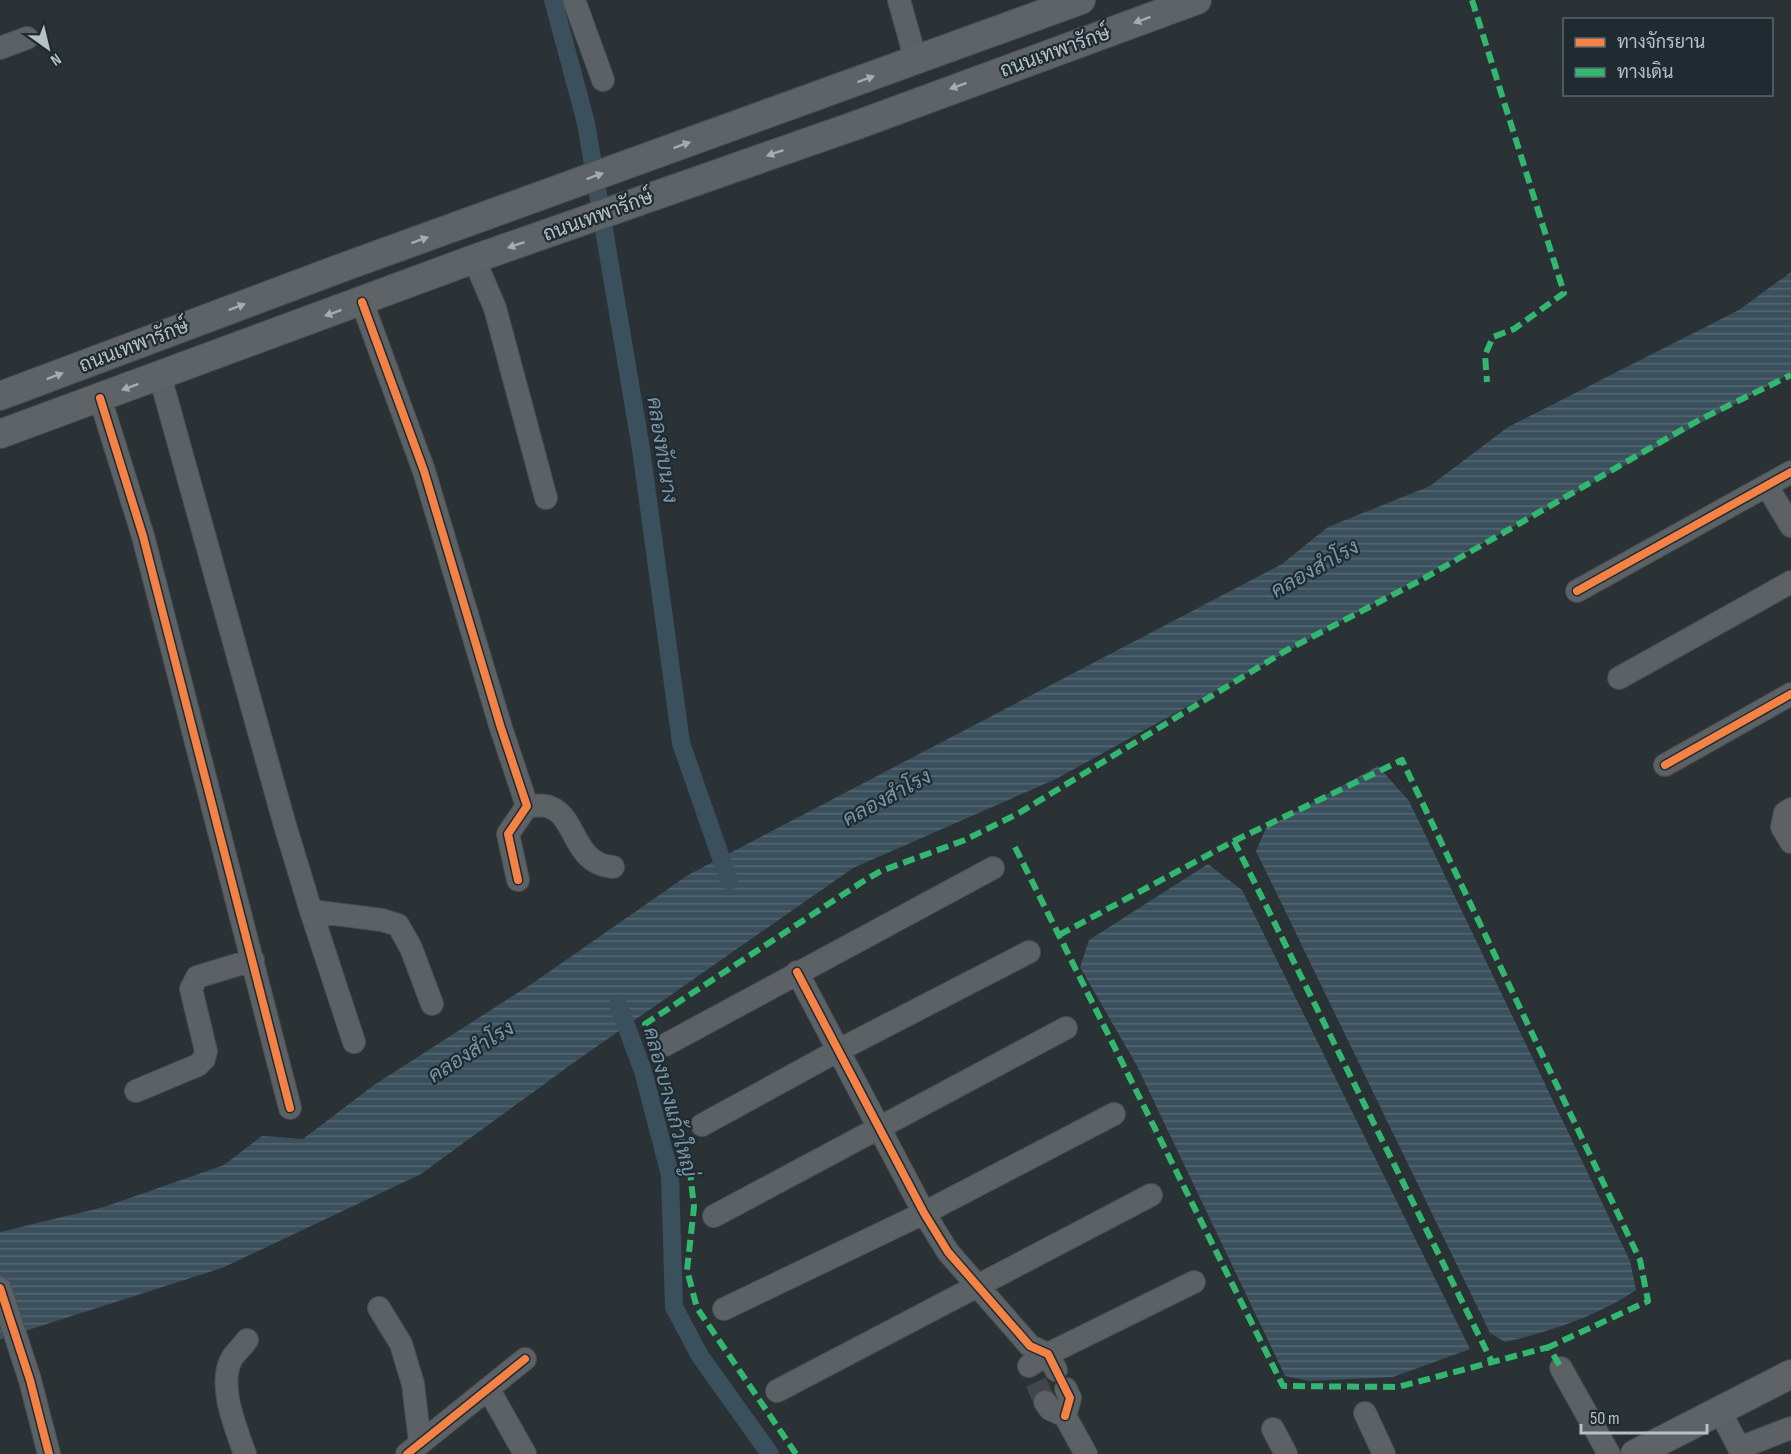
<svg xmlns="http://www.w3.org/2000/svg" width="1791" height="1454" viewBox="0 0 1791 1454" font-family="'Sofia Sans Condensed',Sarabun,sans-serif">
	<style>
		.water { fill: url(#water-rules) }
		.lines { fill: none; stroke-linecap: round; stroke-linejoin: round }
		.canal { stroke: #3a505c; stroke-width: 18 }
		.minor-tunnel { stroke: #40474c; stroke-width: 22; stroke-dasharray: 22 11; stroke-linecap: butt }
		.minor-casing { stroke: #494e51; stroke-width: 24 }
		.major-casing { stroke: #494f53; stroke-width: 30 }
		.minor { stroke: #5b6165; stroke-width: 22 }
		.major { stroke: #5d6366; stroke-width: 28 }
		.quiet { stroke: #33b770; stroke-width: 6; stroke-dasharray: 12 6; stroke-linecap: butt }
		.cycleway-casing { stroke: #1f2a31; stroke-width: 11 }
		.cycleway { stroke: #f48246; stroke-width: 8 }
		.oneway { fill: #a3adb4 }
		.labels { text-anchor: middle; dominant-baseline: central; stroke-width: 4.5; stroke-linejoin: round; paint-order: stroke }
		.street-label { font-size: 20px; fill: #b5c0c7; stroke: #1f2a31 }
		.water-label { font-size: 21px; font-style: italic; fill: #7996a7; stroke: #1f2a31 }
	</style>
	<defs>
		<pattern id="water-rules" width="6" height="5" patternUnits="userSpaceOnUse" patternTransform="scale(1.5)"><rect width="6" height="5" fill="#3a505c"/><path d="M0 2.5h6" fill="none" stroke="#546772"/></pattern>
	</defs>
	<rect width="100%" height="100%" fill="#2b3236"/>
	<path class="water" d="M1791,272V373L1056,779L853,868L576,1061L421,1174L222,1268L0,1339V1232L104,1207L224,1165L262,1136L303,1139L374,1085L533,983L688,875L1282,564L1328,527L1430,486L1508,427L1739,310Z
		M1378,766L1409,801L1630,1261L1636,1290C1598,1316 1549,1332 1505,1342L1490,1333L1256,851L1266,828Z
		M1208,864L1242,890L1470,1349L1393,1377L1309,1381L1285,1376L1137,1066L1080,967L1089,940Z"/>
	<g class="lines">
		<path class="canal" d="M553,0L586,123L641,449L681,743L729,881
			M618,1004L643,1071L670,1175L674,1307L700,1356L770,1454"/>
		<path class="minor-tunnel" d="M1036,1382L1045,1402"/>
		<defs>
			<path id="minor" d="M574,0L603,80
				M899,0L916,61
				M0,48L27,38
				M474,259L495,308L546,498
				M362,302L424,471L501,728L527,806L508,834L518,880
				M160,376L284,822L311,911L382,920L398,925L411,948L432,1004
				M100,398L143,536L290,1108
				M1767,486L1791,526
				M1577,591L1791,472
				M1619,678L1791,582
				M1665,765L1791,694
				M527,806C533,806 540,805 546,806C578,813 570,863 613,867
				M1791,809L1785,813L1782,827L1791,842
				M311,911L354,1042
				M797,972L924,1213L948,1252L1030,1346L1048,1354L1056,1370
				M665,1045L993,868
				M136,1091L198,1065L204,1059L206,1051L191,989L197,977L253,960
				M702,1125L839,1050L1029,952
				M714,1216L1066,1028
				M0,1288L30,1380L49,1454
				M379,1308L401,1344L413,1384L420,1442
				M724,1309L924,1213L1114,1114
				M1029,1366L1048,1354L1194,1282
				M1561,1368L1609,1454
				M489,1390L525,1454
				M777,1391L1151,1195
				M1045,1402L1050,1409L1065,1416L1086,1454
				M1720,1411L1739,1448L1791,1428
				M1365,1413L1384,1454
				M1065,1416L1070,1398L1066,1389
				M1273,1429L1286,1454
				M245,1454C236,1428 217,1385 232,1358C236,1352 243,1346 247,1340
				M407,1454L525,1359"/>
			<path id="major" d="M0,396L341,268L1081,0
				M0,434L474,259L854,126L1197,0
				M1635,1454L1791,1374"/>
		</defs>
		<use href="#minor" class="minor-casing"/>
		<use href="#major" class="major-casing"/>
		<use href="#minor" class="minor"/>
		<use href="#major" class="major"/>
		<path class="quiet" d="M1472,0L1564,293L1514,329L1493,337L1485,355L1487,382
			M1234,841L1402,760L1640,1260L1648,1301L1549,1347
			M1015,847L1283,1386L1398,1387L1549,1347L1561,1368
			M1059,935L1234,841L1492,1362
			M796,1454L697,1308L687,1270L694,1207L690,1172L668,1089L645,1024L862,882L881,871L965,840L1019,813L1287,650L1423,579L1699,420L1791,375"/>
		<defs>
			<path id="cycleway" d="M362,302L424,471L501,728L527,806L508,834L518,880
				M100,398L143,536L290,1108
				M1577,591L1791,472
				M1665,765L1791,694
				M797,972L924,1213L948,1252L1030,1346L1048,1354L1070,1398L1065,1416
				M0,1288L30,1380L49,1454
				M407,1454L525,1359"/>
		</defs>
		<use href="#cycleway" class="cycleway-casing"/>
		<use href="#cycleway" class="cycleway"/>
	</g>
	<defs><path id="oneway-solid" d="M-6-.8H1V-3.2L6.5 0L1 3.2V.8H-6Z" transform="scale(1.5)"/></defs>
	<g class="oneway">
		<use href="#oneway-solid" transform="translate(1142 20) rotate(160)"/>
		<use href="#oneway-solid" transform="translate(866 79) rotate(-20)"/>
		<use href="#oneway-solid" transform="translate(958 86) rotate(160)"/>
		<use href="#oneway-solid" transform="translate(682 145) rotate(-20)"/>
		<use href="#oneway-solid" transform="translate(775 153) rotate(161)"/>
		<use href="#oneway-solid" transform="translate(595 176) rotate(-20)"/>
		<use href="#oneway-solid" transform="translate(420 240) rotate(-20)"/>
		<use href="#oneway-solid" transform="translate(516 245) rotate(161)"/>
		<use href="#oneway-solid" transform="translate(237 307) rotate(-21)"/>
		<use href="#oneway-solid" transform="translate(333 313) rotate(160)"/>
		<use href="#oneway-solid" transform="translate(55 376) rotate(-21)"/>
		<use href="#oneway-solid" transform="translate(130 387) rotate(160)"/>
	</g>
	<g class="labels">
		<g class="street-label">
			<text transform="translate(1055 52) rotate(-20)">ถนนเทพารักษ์</text>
			<text transform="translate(598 216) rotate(-20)">ถนนเทพารักษ์</text>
			<text transform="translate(134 346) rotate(-21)">ถนนเทพารักษ์</text>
		</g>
		<g class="water-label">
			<text transform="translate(662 450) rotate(81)">คลองทับนาง</text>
			<text transform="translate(1315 569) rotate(-29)">คลองสำโรง</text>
			<text transform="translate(887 798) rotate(-28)">คลองสำโรง</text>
			<text transform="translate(471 1052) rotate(-32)">คลองสำโรง</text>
			<text transform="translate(670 1102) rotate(75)">คลองบางแก้วใหญ่</text>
		</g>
	</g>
	<rect x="1563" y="18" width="210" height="78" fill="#1f2a31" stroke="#5b666d" stroke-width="1.5"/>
	<rect x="1575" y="38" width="30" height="9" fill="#f48246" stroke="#5b666d" stroke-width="1.5"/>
	<text x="1617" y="48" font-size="18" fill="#b5c0c7">ทางจักรยาน</text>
	<rect x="1575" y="68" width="30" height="9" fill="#33b770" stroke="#5b666d" stroke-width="1.5"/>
	<text x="1617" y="78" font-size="18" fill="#b5c0c7">ทางเดิน</text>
	<g transform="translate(48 48) rotate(146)" stroke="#1f2a31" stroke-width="4.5" paint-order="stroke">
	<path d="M0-4.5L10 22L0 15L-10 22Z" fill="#b5c0c7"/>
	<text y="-9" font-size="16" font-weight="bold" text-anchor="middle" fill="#b5c0c7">N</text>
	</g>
	<path d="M1581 1424v9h126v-9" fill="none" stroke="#b5c0c7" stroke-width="3"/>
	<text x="1590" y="1424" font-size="18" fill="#b5c0c7" stroke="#1f2a31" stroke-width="4.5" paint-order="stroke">50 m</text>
</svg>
